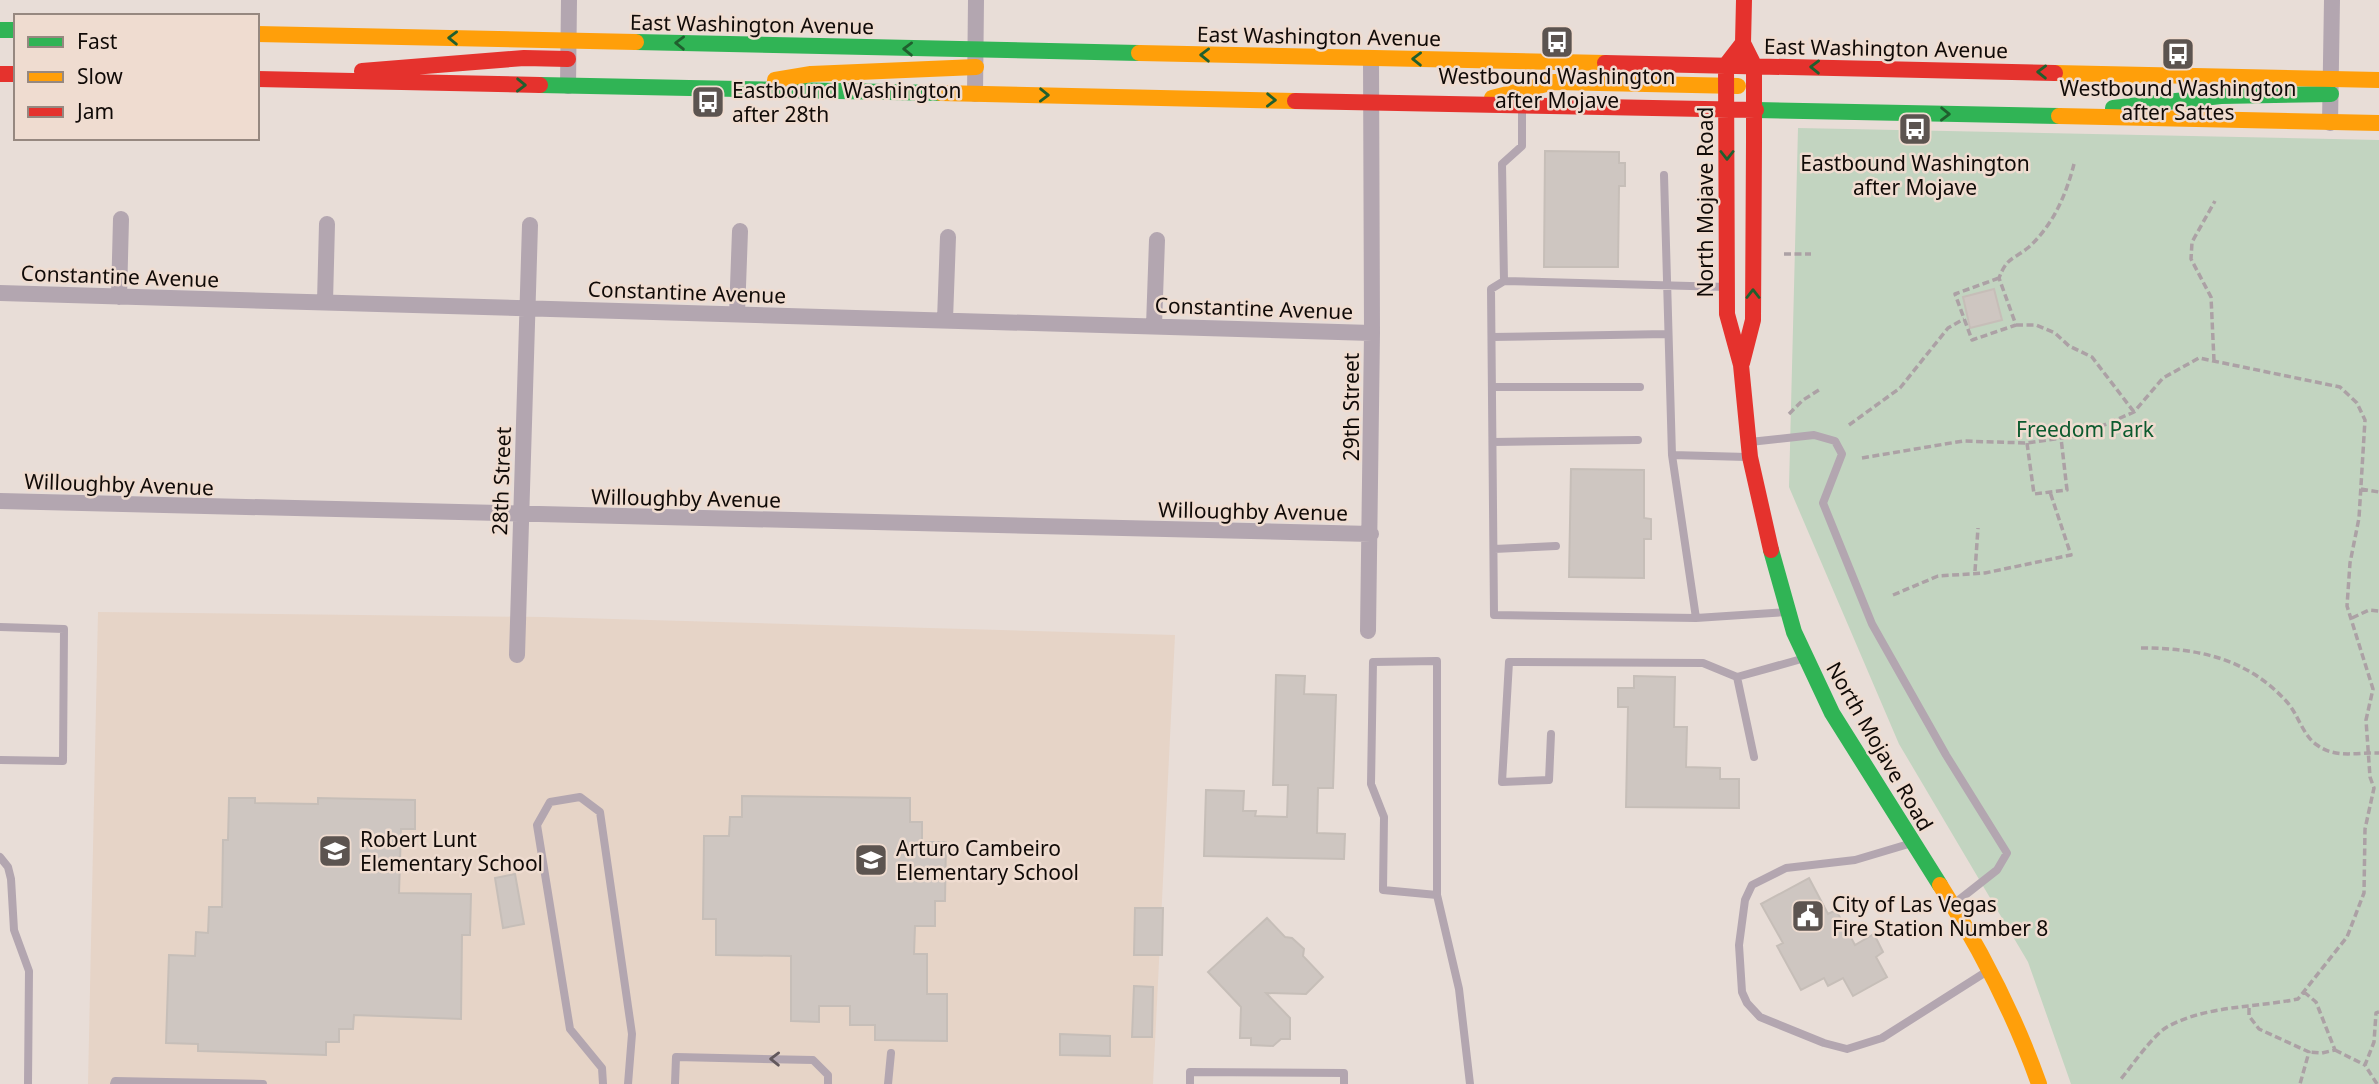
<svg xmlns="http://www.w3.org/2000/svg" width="2379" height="1084" viewBox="0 0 2379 1084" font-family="'Noto Sans',sans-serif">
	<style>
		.built { fill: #e6d4c7 }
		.green { fill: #c2d4c0 }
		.building { fill: #cec6c1; stroke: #c6beb8; stroke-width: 2 }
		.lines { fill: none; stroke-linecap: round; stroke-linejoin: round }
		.path { stroke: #aca1a5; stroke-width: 3.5; stroke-dasharray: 7 3.5; stroke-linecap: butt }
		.lane { stroke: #b3a6b0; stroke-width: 8 }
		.street { stroke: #b3a6b0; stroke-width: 16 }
		.fast { stroke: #30b455; stroke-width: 16 }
		.slow { stroke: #ff9f0a; stroke-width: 16 }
		.jam { stroke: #e5322d; stroke-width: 16 }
		.oneway { stroke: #205f2e }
		.oneway2 { stroke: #62585c }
		.labels { text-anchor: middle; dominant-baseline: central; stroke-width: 5; stroke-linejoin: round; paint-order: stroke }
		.street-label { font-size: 21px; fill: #100a07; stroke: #efdcd0 }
		.poi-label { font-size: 21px; fill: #100a07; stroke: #efdcd0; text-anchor: start }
		.park-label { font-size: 21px; fill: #0b5a2e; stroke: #efdcd0 }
	</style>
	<rect width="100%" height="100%" fill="#e8ddd7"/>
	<path class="built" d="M98,612L543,617L1175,635L1153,1084H88Z"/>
	<path class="green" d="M1798,128L2379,140V1084H2071L2028,962L1899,744L1789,487Z"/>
	<path class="building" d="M1545,151L1619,152V163H1625V186H1619L1618,267H1544Z
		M1994,289L2002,320L1970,328L1963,297Z
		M1571,469L1644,470V518L1651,519V539H1644V578L1569,577Z
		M1276,675L1305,676L1304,694L1336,695L1333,788H1318L1317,833L1345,834L1344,859L1204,856L1206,790L1244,791L1243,811H1256L1255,816L1287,817L1288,785H1273Z
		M1634,676L1675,677L1674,727H1687L1686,767L1720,768V779H1739V808L1626,807L1628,707H1618V688H1634Z
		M742,796L910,798V822H922V842H946L945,901H935V926H915L914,954H927V994H947V1041L875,1040V1025H850V1006H819V1022L791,1021V956L716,955V919H703L704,836H729L730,817H742Z
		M229,798H255V803L318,804V798L415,800V829H401L399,893L471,894L470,935H462L461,1019L354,1015L353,1029H339V1042H326V1055L198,1051V1044L166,1043L169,955L195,956L196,932L208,933L209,907H222L223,840H228Z
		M515,874L524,924L503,928L495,878Z
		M1809,878L1828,914L1836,910L1855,945L1874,934L1883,952L1876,957L1887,977L1853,996L1843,978L1828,986L1824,978L1801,990L1777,946L1783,943L1761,904Z
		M1135,908H1163L1162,955H1134Z
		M1267,918L1285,937L1292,938L1304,949L1303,956L1323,977L1306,994L1266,993L1290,1018V1039H1281L1273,1046L1251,1045V1038H1240L1241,1007L1208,972Z
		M1134,986L1153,987L1152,1037H1132Z
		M1060,1034L1110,1036V1056L1060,1055Z"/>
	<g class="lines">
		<path class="path" d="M1784,254H1811
			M1999,278L1955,294L1972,340L2016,325L1999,278C2007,257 2013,260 2029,247C2053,225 2066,195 2074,164
			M2016,325H2036L2055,333L2069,346L2092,357L2134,412
			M2214,361L2211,297L2191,259L2192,242L2215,201
			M1789,414L1803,400L1819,390
			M1849,425L1900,388L1948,328L1964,319
			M2027,443L2034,494L2067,490L2061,438
			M1862,458L1963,441L2027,443L2081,435L2134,412L2163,378L2199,358L2340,387L2357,403L2365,420L2359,518L2350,563L2347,606L2373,689L2366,720L2370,777L2374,788L2365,829L2364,893L2347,937L2298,999C2254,1008 2207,1005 2167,1027C2152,1036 2132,1066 2120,1080
			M2361,489L2379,492
			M1975,571L1978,528
			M1893,595L1938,576L1985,573L2071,555L2050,492
			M2352,618L2369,610L2379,611
			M2141,648C2198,648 2247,658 2287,702C2298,714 2303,736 2317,745C2336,759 2357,752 2379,753
			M2304,992L2316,1002L2335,1050L2322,1053L2309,1052
			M2249,1008V1016L2259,1029L2309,1052L2300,1084
			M2335,1050L2365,1065
			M2377,1084L2365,1065L2374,1042L2376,1013L2379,1012"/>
		<path class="lane" d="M1522,106V146L1502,164L1504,281L1727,287
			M1664,175L1672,455L1747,457
			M1504,281L1491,289L1494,615L1696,618
			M1492,337L1667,334
			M1492,387H1640
			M1493,442L1638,440
			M1750,442L1814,435L1835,441L1842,454L1823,503L1872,624L1946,755L2007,853L1997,870L1955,903
			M1672,455L1696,618L1787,612
			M1494,549L1556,546
			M0,627L64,629L63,761L0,760
			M1737,677L1754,757
			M1551,734L1549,780L1502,782L1509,662L1703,663L1737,677L1805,658
			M1912,843L1855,860L1786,868L1752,885L1745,900L1739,945L1742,992L1747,1003L1760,1017L1824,1043L1847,1049L1882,1038L1989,970
			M0,857L8,867L11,879L14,930L29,971L28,1084
			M1437,895L1383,890L1384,817L1371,784L1373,662L1437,661V895L1459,989L1470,1084
			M114,1084L115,1081L263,1084
			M603,1084L602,1068L570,1029L537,825L550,802L580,797L600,812L632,1034L628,1084
			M675,1084L676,1057L813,1060L828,1075V1084
			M888,1084L891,1053
			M1190,1084V1072L1344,1073V1084"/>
		<path class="street" d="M568,86L569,0
			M975,94L976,0
			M2330,123L2332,0
			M0,293L1372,333
			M119,297L121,219
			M325,302L327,224
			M737,314L740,231
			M945,320L948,237
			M1154,326L1157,240
			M0,501L1371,534
			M1368,631L1372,333L1371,58
			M517,655L530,225"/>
		<path class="fast" d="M0,30H16
			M636,42L1139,53
			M540,85L940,93
			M2113,108L2221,96L2331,94
			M1756,110L2059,116
			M1771,550L1794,632L1832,713L1940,885"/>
		<path class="slow" d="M257,34L636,42
			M1139,53L1605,63
			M2055,73L2379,80
			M775,80L811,74L976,67
			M940,93L1295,101
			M1492,98L1554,82L1738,86
			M2059,116L2379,123
			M1940,885C1980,948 2014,1013 2039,1084"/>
		<path class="jam" d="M1743,43L1726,65L1727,314L1741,365L1750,457L1771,550
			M1605,63L2055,73
			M362,71L524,58L568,59
			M0,74H16
			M257,79L540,85
			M1295,101L1756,110
			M1742,363L1753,320L1754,142V65L1743,43L1744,0"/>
	</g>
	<defs><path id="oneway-chevron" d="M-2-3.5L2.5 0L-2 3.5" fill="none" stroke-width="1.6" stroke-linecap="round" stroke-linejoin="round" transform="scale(1.75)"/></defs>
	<g class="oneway">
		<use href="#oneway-chevron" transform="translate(453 38) rotate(-179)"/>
		<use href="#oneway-chevron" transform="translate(680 43) rotate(-179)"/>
		<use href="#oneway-chevron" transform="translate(908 49) rotate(-179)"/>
		<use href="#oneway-chevron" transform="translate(1205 55) rotate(-179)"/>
		<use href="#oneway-chevron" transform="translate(1417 59) rotate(-179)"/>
		<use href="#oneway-chevron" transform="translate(1815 67) rotate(-179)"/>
		<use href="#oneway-chevron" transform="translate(2042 72) rotate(-179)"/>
		<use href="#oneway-chevron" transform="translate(521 85) rotate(1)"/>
		<use href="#oneway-chevron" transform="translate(1044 95) rotate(1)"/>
		<use href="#oneway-chevron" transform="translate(1271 100) rotate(1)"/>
		<use href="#oneway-chevron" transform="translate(1945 114) rotate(1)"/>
		<use href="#oneway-chevron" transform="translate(1727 155) rotate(90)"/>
		<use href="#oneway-chevron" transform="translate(1753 294) rotate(-90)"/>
	</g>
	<use class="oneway2" href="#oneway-chevron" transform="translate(775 1059) rotate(-179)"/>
	<defs>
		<symbol id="bus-square" viewBox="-11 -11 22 22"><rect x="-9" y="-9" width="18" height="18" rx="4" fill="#5c5450" stroke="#efdcd0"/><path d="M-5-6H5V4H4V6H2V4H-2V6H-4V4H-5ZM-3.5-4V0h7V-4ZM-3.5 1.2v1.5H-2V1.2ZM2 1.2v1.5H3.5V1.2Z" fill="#fff"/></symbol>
		<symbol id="school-square" viewBox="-11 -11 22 22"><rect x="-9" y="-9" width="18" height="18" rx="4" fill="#5c5450" stroke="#efdcd0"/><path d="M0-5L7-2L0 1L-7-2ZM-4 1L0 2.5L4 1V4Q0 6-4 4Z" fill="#fff"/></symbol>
		<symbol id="civic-square" viewBox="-11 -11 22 22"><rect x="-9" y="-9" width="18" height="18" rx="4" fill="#5c5450" stroke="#efdcd0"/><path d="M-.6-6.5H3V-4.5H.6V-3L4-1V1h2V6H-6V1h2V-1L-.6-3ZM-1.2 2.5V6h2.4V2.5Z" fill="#fff"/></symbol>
	</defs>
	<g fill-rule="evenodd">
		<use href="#bus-square" x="1538" y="23" width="38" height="38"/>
		<use href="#bus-square" x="2159" y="35" width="38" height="38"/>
		<use href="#bus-square" x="689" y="83" width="38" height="38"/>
		<use href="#bus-square" x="1896" y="110" width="38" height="38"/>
		<use href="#school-square" x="316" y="832" width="38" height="38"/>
		<use href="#school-square" x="852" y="841" width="38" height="38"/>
		<use href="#civic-square" x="1789" y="897" width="38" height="38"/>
	</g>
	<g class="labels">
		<g class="street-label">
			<text transform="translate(752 24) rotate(1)">East Washington Avenue</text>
			<text transform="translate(1319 36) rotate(1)">East Washington Avenue</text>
			<text transform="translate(1886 48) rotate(1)">East Washington Avenue</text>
			<text transform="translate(1705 202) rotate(-90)">North Mojave Road</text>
			<text transform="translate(120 276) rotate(2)">Constantine Avenue</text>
			<text transform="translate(687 292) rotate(2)">Constantine Avenue</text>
			<text transform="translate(1254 308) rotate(2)">Constantine Avenue</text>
			<text transform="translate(1351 407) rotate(-90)">29th Street</text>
			<text transform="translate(501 481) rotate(-88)">28th Street</text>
			<text transform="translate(119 484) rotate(2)">Willoughby Avenue</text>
			<text transform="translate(686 498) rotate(1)">Willoughby Avenue</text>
			<text transform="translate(1253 511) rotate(1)">Willoughby Avenue</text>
			<text transform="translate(1880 746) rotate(60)">North Mojave Road</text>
		</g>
		<g class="poi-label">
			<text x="1557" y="76" text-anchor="middle">Westbound Washington<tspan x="1557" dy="24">after Mojave</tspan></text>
			<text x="2178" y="88" text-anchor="middle">Westbound Washington<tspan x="2178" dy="24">after Sattes</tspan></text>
			<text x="732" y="90">Eastbound Washington<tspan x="732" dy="24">after 28th</tspan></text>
			<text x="1915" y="163" text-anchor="middle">Eastbound Washington<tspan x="1915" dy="24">after Mojave</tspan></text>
			<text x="360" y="839">Robert Lunt<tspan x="360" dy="24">Elementary School</tspan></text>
			<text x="896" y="848">Arturo Cambeiro<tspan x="896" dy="24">Elementary School</tspan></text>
			<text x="1832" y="904">City of Las Vegas<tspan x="1832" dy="24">Fire Station Number 8</tspan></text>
		</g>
		<g class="park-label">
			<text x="2085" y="429">Freedom Park</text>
		</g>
	</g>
	<rect x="14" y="14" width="245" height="126" fill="#efdcd0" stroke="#968880" stroke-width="2"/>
	<rect x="28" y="37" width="35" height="10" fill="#30b455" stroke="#968880" stroke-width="2"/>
	<text x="77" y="49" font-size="21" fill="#100a07">Fast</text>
	<rect x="28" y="72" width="35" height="10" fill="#ff9f0a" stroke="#968880" stroke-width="2"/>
	<text x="77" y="84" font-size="21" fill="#100a07">Slow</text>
	<rect x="28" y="107" width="35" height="10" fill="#e5322d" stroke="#968880" stroke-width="2"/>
	<text x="77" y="119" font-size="21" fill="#100a07">Jam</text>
</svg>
